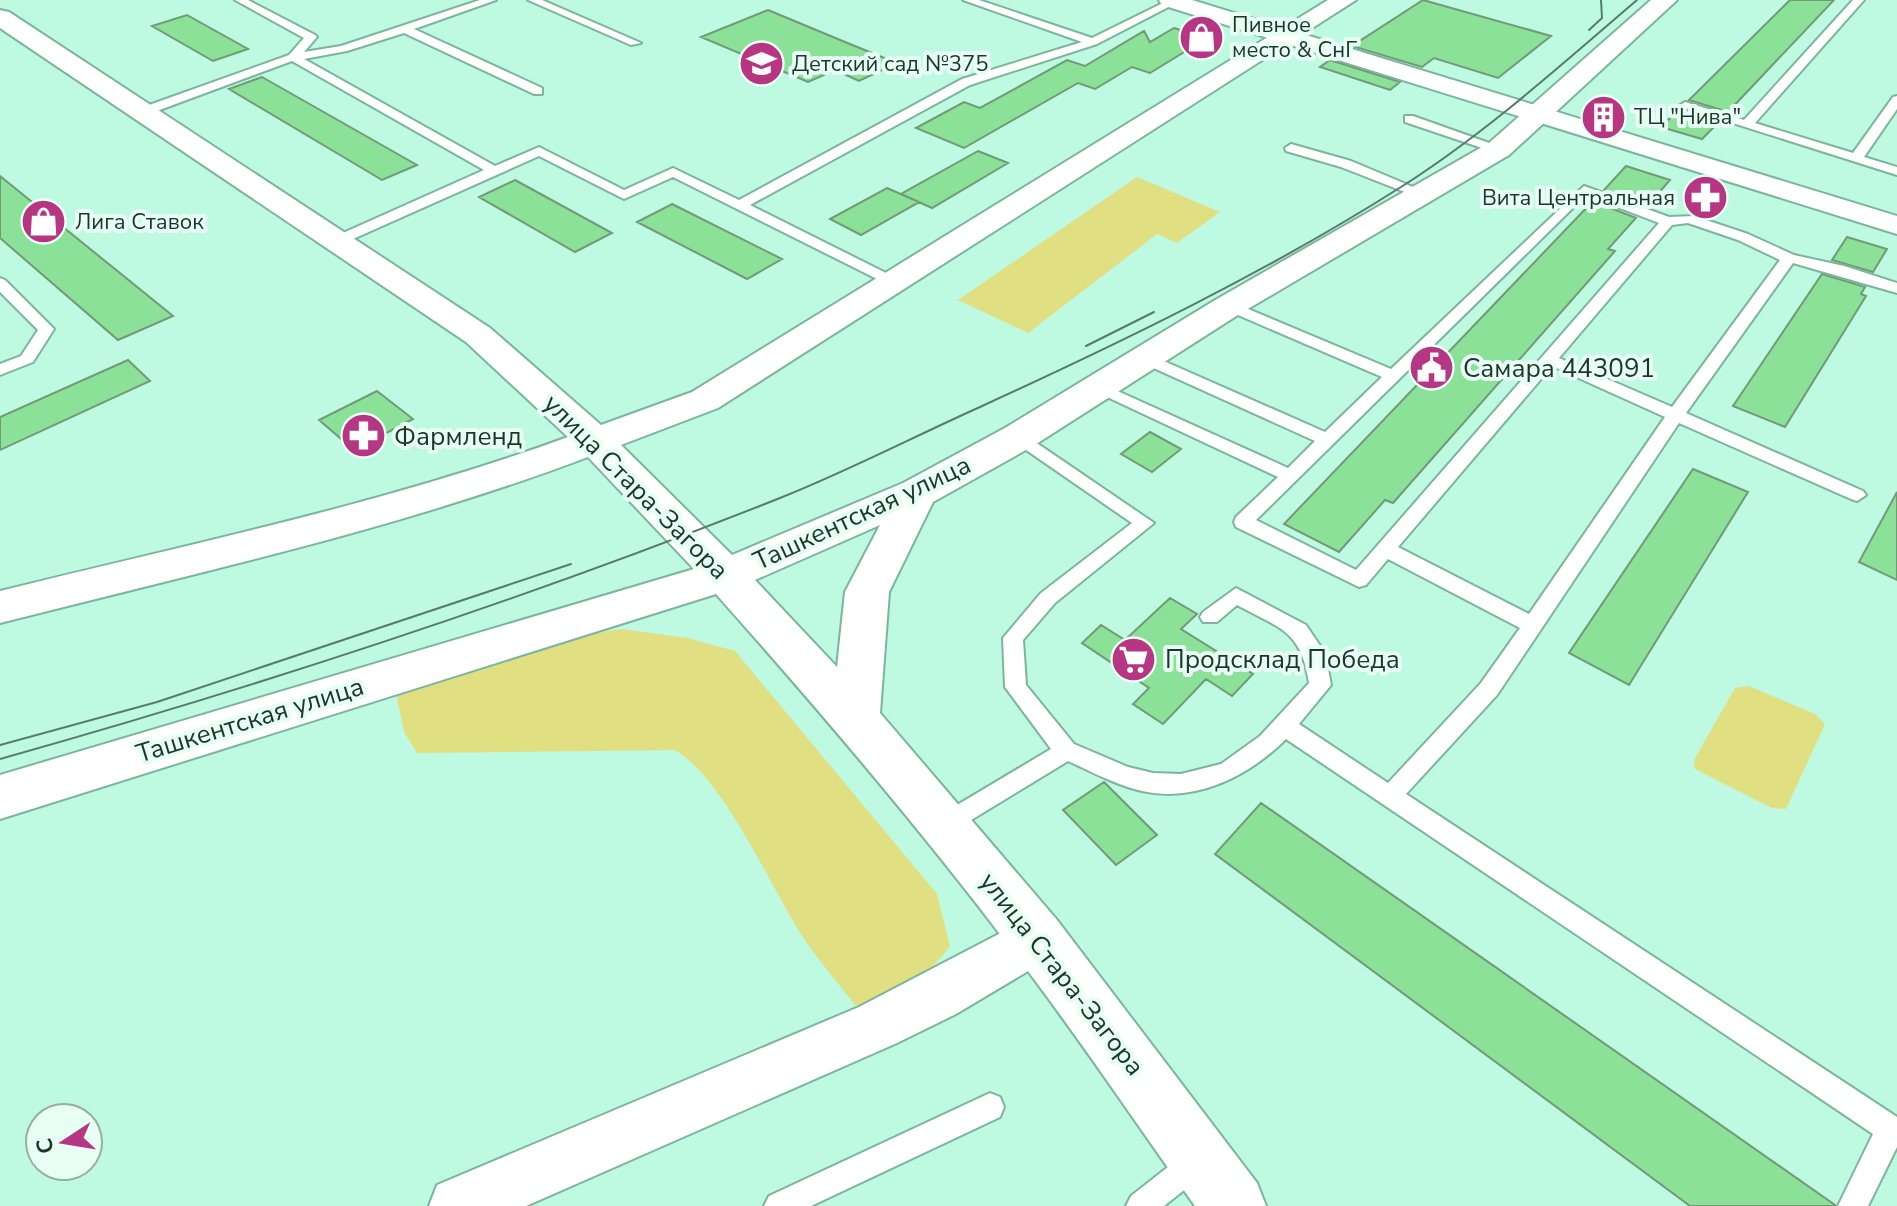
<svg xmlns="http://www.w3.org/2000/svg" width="1897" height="1206" viewBox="0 0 1897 1206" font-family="'Nunito Sans',sans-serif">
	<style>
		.green { fill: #e0df82 }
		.building { fill: #8ae197; stroke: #729a76; stroke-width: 2 }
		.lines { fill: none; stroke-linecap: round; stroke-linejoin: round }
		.lane-casing { stroke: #7cb59e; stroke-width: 4 }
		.street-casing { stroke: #7cb59e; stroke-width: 4 }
		.secondary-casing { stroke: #7cb59e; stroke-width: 4 }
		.lane { fill: #fff; fill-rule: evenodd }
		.street { fill: #fff; fill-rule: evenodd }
		.secondary { fill: #fff; fill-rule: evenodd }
		.tram { stroke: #577b6d; stroke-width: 2 }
		.labels { text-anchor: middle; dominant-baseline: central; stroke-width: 8; stroke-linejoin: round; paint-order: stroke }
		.far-poi-label { font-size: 22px; fill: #1e352c; stroke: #e7fef4; text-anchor: start }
		.poi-label { font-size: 26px; fill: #1e352c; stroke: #e7fef4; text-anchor: start }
		.street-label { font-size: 26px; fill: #1e352c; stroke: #e7fef4 }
	</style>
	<rect width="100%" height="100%" fill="#bef9e1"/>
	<path class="green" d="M1137,177L1220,212L1177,243L1157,234L1028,333L958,300Z
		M622,629L687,638L735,651L937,894L950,946C927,979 894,993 856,1006C838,983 819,961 803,937C770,887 726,781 675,750L417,753L404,732L396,693L563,638Z
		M1749,686L1815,714L1825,724L1786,809L1772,808L1695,769L1694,760L1735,688Z"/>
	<path class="building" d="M1423,0L1551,36L1498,78L1434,58L1422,67L1352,46Z
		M1790,0H1834L1728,112L1689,100Z
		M768,10L845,42L897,63L859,81L835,70L808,82L701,37Z
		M187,15L248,49L213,61L152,26Z
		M1174,28L1207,38L1150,73L1132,67L1095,89L1078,83L964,148L916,128L964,102L980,108L1067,60L1085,66L1144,31L1150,42Z
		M1330,60L1400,82L1390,90L1320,67Z
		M262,77L417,165L382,180L229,89Z
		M1679,109L1719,122L1702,139L1661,127Z
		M978,151L1008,163L932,208L901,194Z
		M1626,166L1670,180L1647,206L1604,190Z
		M0,176L173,316L118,340L0,238Z
		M515,180L612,233L575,252L479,197Z
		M887,188L919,202L861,235L830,219Z
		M1593,201L1636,218L1608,249L1615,251L1393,503L1385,500L1339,552L1284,524Z
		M672,204L782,259L747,279L637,222Z
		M1847,237L1887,249L1873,272L1832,260Z
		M1822,274L1865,287L1861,294L1866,296L1785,427L1733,406Z
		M128,360L150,381L0,450V417Z
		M377,391L413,419L354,450L319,420Z
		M1150,432L1181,449L1152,472L1121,454Z
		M1693,469L1748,492L1629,685L1569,653Z
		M1897,492V580L1859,562Z
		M1170,598L1197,614L1181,629L1253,674L1232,696L1206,679L1163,724L1133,704L1149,688L1082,643L1101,625L1125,640Z
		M1104,782L1157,835L1116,865L1063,810Z
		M1261,803L1835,1205V1206H1690L1215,854Z"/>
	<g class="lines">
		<defs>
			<path id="lane" d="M235,0H248L315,35L317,37L304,52L341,46L480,0H496L414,29L542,88V94H534L404,33L347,51L304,59L495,166L539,147L624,190L673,168L739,200L962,79L1082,42L963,0H979L1092,38L1169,0L1180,1L1097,44L970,85L750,205L898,279L901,282L893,287L673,177L624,199L539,156L344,243H334V237L484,170L292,61L146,115H138V109L289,55L304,38Z
				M528,0H542L641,43L631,45Z
				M1853,0H1864L1755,123L1853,153L1893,97L1897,96V109L1864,157L1897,167V175L1679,106L1685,102L1744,120Z
				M1405,116H1413L1506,149L1494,152L1405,122Z
				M1291,144L1351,161L1432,195L1420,198L1341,167L1286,151L1285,148Z
				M1584,186L1669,217L1694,216L1748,234L1794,255L1844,266L1897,283V293L1793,263L1686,413L1863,491L1866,495L1857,501L1851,499L1679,423L1497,695L1406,794L1897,1117V1147L1868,1206H1838L1873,1134L1286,739C1249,776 1196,803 1142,791C1116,785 1092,772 1068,761L953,831L945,834L937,831L933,824L937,817L1051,749L1005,687L1003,638L1041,593L1132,523L1013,441L1010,437L1013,433L1019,431L1154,523L1055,603L1023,640L1026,685L1074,744L1128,767L1153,773L1181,774L1221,764L1260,736L1309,683C1301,630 1281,629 1237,605L1217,622H1203L1200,617L1203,612L1236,588L1306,625L1325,653L1331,685L1299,724L1388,783L1481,683L1520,628L1388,559L1366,585L1359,587L1236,527L1234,522L1236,517L1278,477L1088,388L1090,384H1102L1288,468L1315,441L1138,361V355H1150L1325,432L1382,377L1224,309V303H1234L1391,369ZM1586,195L1659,223L1356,570L1256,520ZM1688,223L1738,240L1780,260L1672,407L1559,358L1672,225ZM1552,366L1665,417L1529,614L1398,547Z
				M0,278L5,280L54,329L33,362L0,375V364L21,356L38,330L0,292Z
				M990,1093L1000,1097L1004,1107L1000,1117L811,1206H764L769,1196Z
				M1197,1148L1207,1152L1211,1162L1207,1172L1164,1206H1126L1131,1196L1187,1152Z"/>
			<path id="street" d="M1159,0H1192L1897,216V234L1162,5Z
				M1037,914L1055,921L1062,938L1055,955L956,1014L897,1043L526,1206H429L437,1185L859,1007Z"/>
			<path id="secondary" d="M1328,0H1356L718,408L621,445L732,555L903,483L1005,428L1217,299L1489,143L1651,0H1677L1509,155L1241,313L1033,446L933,502L889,592L880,713L1057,920L1257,1183L1266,1206H1195C1135,1122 1078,1036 1015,954C921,829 820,711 716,594L0,819V775L694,569L588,457C398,529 196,573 0,623V591C190,544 384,504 568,437L466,342L0,28V10L9,12L490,328L601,425L692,392ZM880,525L845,592L837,667L755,580Z"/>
		</defs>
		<use href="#lane" class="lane-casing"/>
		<use href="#street" class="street-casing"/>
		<use href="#secondary" class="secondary-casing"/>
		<use href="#lane" class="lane"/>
		<use href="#street" class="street"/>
		<use href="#secondary" class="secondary"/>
		<path class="tram" d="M1589,30L1602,18L1601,0
			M1086,346L1154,312
			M0,745L157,702L571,564
			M0,759C263,685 526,599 780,498C848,471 913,437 980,407C1124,341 1267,272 1401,187C1486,133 1561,65 1637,0"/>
	</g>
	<defs>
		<symbol id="shop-disc" viewBox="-11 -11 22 22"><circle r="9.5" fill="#b63683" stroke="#e7fef4"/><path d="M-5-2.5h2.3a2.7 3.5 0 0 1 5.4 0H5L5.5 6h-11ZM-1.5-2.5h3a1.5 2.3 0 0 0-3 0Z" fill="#fff"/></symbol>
		<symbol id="school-disc" viewBox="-11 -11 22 22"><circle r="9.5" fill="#b63683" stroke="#e7fef4"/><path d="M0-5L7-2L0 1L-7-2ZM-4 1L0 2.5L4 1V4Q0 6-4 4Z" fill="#fff"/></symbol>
		<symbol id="building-disc" viewBox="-11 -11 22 22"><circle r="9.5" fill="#b63683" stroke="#e7fef4"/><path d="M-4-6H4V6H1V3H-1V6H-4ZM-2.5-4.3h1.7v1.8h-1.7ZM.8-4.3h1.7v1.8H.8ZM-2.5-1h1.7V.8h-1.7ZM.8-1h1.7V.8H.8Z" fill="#fff"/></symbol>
		<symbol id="pharmacy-disc" viewBox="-11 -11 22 22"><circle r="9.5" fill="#b63683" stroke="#e7fef4"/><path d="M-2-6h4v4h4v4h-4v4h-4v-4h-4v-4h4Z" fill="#fff"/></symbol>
		<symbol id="civic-disc" viewBox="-11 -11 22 22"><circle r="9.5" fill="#b63683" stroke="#e7fef4"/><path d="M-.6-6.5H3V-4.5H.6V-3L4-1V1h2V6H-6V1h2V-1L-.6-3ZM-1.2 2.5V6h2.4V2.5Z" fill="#fff"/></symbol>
		<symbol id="supermarket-disc" viewBox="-11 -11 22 22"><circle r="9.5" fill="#b63683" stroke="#e7fef4"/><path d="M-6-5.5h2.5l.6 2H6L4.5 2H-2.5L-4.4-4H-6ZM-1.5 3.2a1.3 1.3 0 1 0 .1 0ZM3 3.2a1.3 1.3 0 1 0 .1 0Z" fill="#fff"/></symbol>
	</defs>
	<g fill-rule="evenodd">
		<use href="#shop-disc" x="1176" y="12" width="51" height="51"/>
		<use href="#school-disc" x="736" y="38" width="51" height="51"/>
		<use href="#building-disc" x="1578" y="92" width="51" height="51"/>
		<use href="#pharmacy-disc" x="1680" y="172" width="51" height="51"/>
		<use href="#shop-disc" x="18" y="196" width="51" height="51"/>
		<use href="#civic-disc" x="1406" y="342" width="51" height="51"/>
		<use href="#pharmacy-disc" x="338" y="410" width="51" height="51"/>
		<use href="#supermarket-disc" x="1108" y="634" width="51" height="51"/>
	</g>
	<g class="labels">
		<g class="far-poi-label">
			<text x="1232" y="25">Пивное<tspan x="1232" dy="25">место &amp; СнГ</tspan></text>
			<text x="792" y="64">Детский сад №375</text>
			<text x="1634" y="117">ТЦ "Нива"</text>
			<text x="1675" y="198" text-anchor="end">Вита Центральная</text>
			<text x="75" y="222">Лига Ставок</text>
		</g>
		<g class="poi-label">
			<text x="1463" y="368">Самара 443091</text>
			<text x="394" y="436">Фармленд</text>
			<text x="1165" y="659">Продсклад Победа</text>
		</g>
		<g class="street-label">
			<text transform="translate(636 487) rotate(45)">улица Стара-Загора</text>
			<text transform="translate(862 513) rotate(-25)">Ташкентская улица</text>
			<text transform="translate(250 720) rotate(-17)">Ташкентская улица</text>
			<text transform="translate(1062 974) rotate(52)">улица Стара-Загора</text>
		</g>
	</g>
	<g transform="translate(64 1142) rotate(258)"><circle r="38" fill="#e7fef4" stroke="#97aea4" stroke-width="2"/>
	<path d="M0-6L14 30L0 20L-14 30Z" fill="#b63683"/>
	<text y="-12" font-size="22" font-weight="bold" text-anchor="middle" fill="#1e352c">С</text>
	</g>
</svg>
